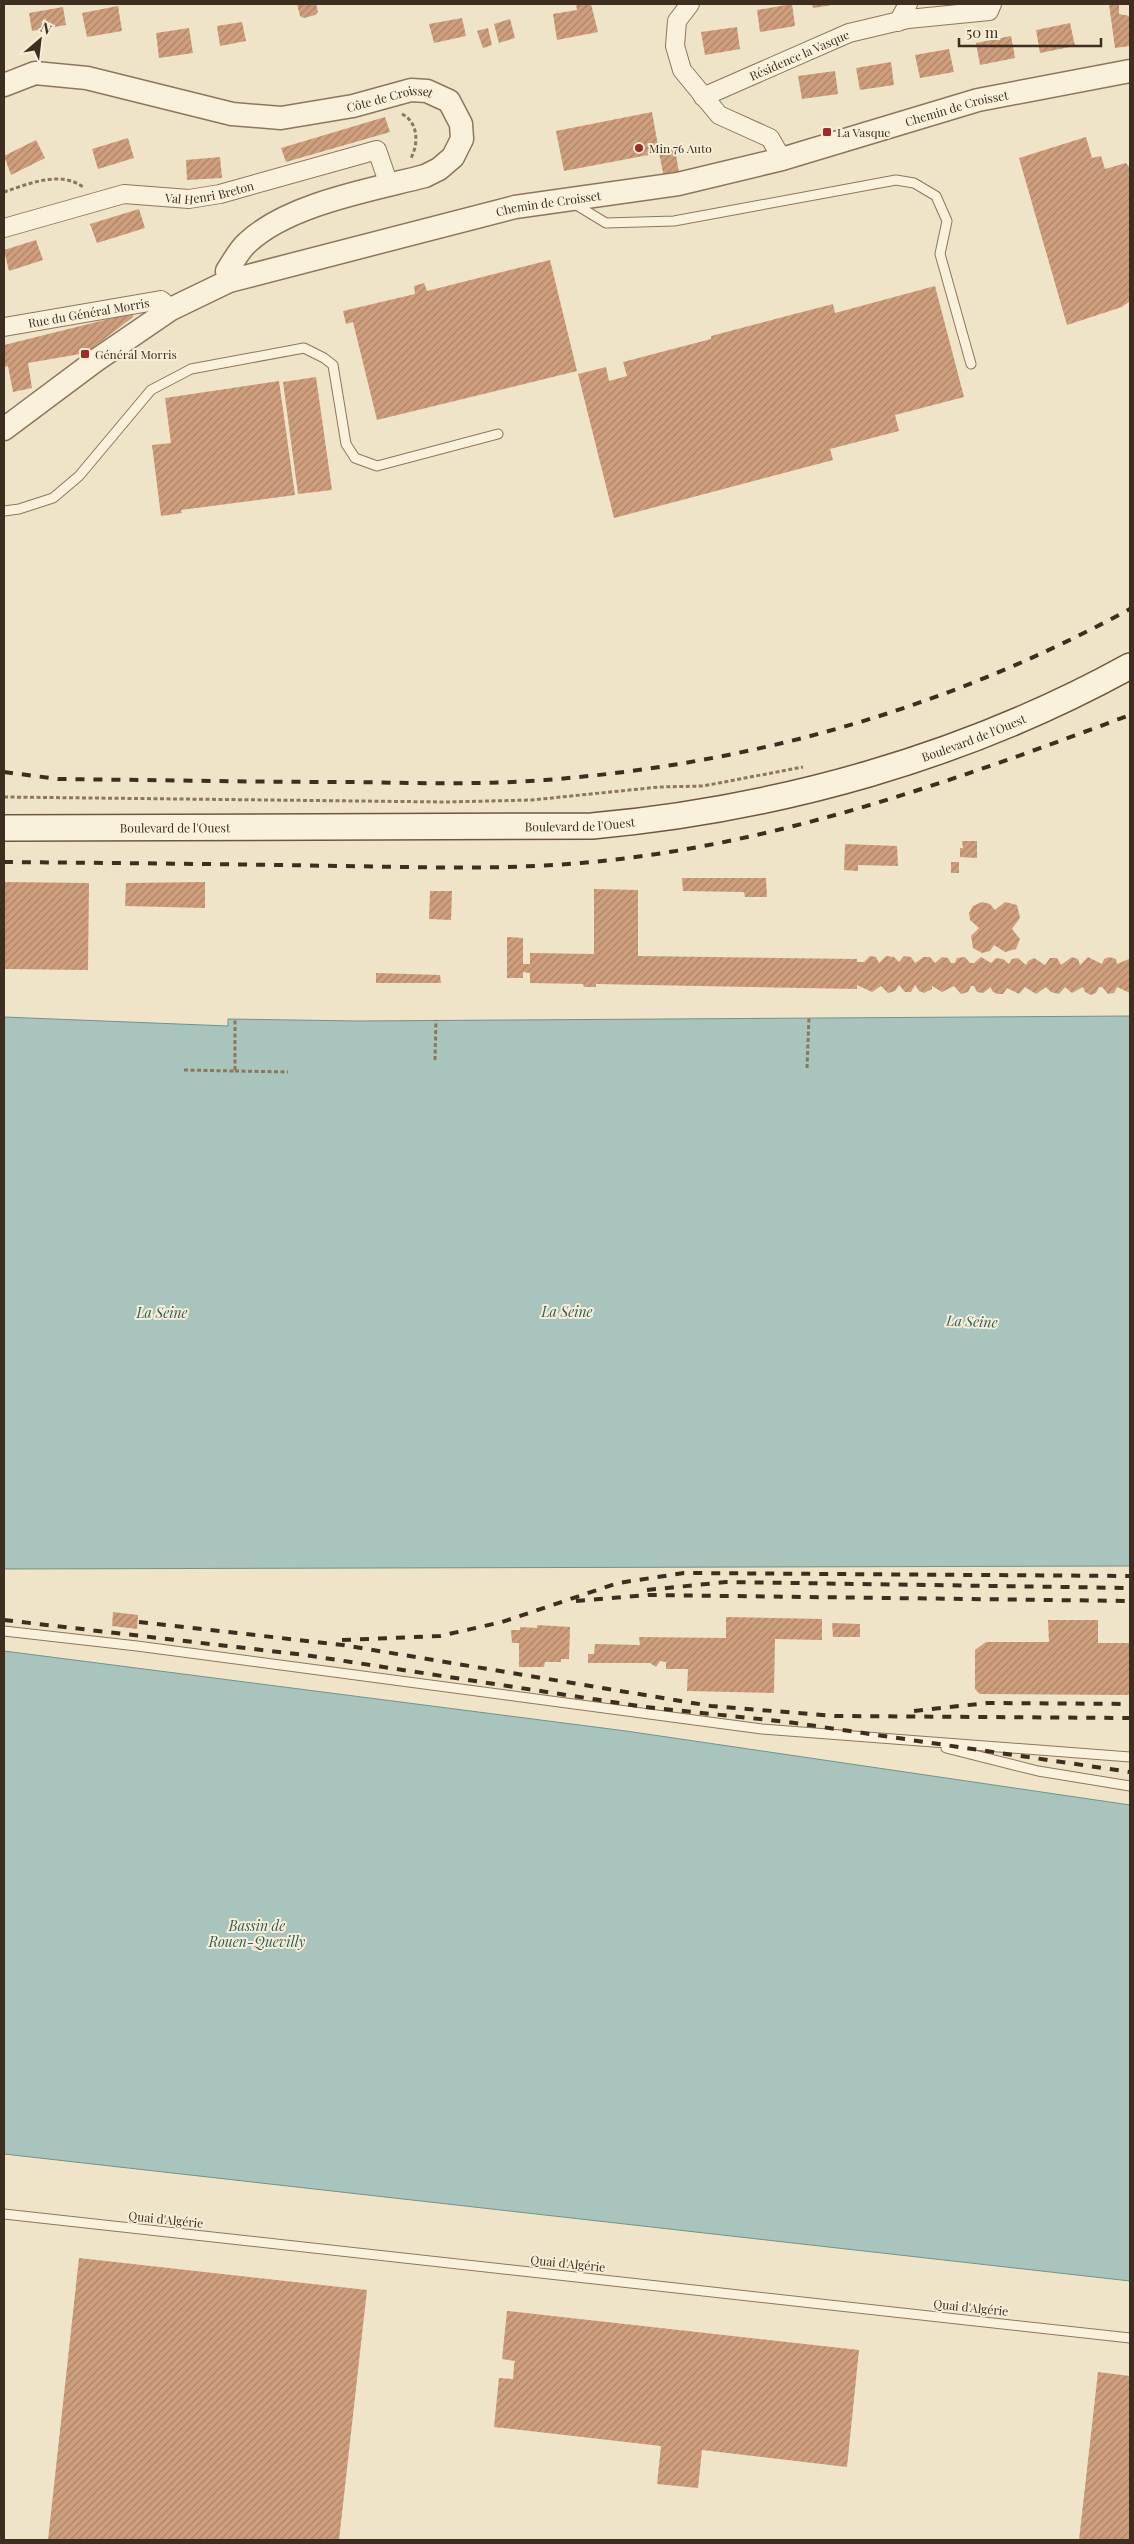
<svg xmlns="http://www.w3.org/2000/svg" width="1134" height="2544" viewBox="0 0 1134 2544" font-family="'Playfair Display',serif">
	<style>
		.water { fill: #a9c4bc; stroke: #6f938a }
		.building { fill: url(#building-hatch) }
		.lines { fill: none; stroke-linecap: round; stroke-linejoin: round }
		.service-casing { stroke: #8d765c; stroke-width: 11 }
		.minor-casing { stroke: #8d765c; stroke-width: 20 }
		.tertiary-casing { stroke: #8d765c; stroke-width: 25 }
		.secondary-casing { stroke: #6f573f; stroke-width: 28 }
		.path { stroke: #8d765c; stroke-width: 3; stroke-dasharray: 4 2.5; stroke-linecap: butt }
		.service { stroke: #faf1dc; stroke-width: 9 }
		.minor { stroke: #faf1dc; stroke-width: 18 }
		.tertiary { stroke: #faf1dc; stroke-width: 22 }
		.secondary { stroke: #faf1dc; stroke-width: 25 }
		.rail { stroke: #3d2e20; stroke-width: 4; stroke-dasharray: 9 9; stroke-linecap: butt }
		.poi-dot { fill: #9e2a2b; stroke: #f7eed8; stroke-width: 2 }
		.labels { text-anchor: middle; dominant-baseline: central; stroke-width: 4; stroke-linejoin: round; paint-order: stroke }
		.street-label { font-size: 12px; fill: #3d2e20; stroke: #f7eed8 }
		.poi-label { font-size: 12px; fill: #3d2e20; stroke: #f7eed8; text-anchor: start }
		.water-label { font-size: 14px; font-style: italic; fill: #2f5d5a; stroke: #f7eed8 }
	</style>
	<defs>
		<pattern id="building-hatch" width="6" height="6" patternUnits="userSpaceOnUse" patternTransform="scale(1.25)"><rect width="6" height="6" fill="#cf9f7d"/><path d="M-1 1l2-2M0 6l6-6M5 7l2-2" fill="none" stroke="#a98266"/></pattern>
	</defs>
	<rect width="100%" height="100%" fill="#f0e4c8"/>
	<path class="water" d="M1130,1016V1566L4,1569V1017L228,1026V1019L358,1021Z
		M4,1651L626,1731L1130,1805V2281L4,2154Z"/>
	<path class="building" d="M297,4H316L318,12L315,15L304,18L300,16Z
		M576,4H591L598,32L557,40L553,14L577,10Z
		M792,4L795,26L760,32L757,10Z
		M812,4H832V5L813,8Z
		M1109,4H1119V14L1130,16V46L1115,48Z
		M118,6L122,31L87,37L82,13Z
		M63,7L66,25L32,31L29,13Z
		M462,18L466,36L434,43L429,24Z
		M510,19L515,38L499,43L494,24Z
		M242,22L246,41L220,46L217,26Z
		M1070,23L1075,46L1040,53L1036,30Z
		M737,27L740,49L705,55L701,32Z
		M189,28L193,53L159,58L156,33Z
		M488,28L492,45L483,48L477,31Z
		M1011,36L1015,58L980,65L976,43Z
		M949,49L954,72L920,78L915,55Z
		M891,62L894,85L860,90L856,68Z
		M835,71L838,94L802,99L798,76Z
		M652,112L659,151L675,148L679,173L664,177L659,153L564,171L556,131Z
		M385,117L390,132L286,162L281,148Z
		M1086,137L1092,158L1101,156L1105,169L1126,163L1130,168V301L1122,307L1067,325L1019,158Z
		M128,138L134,158L98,169L92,149Z
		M36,140L45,158L11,175L4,156Z
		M220,157L222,178L187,180L186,160Z
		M139,209L145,228L97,243L90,224Z
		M36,240L43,260L9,271L4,250Z
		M550,260L577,371L377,420L353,322L346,324L343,311L415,294L414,286L424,283L427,291Z
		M935,286L964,397L895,415L899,431L830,449L833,460L614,518L578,374L606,367L609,381L627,376L623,362L711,339V336L833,304L835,313Z
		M133,313V317L86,353L28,363L32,388L13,392L8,366L4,367V345Z
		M316,377L332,490L298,494L283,382Z
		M279,381L295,495L181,510L182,513L161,516L152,445L171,443L165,398Z
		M962,841H977V858L960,857V848H963Z
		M845,844L897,846L898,866L858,865V871L844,870Z
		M951,862H959V873H951Z
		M682,878H766L767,897H745L744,892L683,891Z
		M4,882L89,883L88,970L4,969Z
		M205,882V908L125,906L126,883Z
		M594,889L638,890V956L857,959V962H864L870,956L876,957L879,963L886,956L894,957L899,962L904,956L911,957L915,963L924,957H930L935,963L942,957L948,958L951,963H955L957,958L965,957L970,963H974L981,957L991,963L996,958L1003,959L1009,964L1012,959L1018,958L1026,965L1028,961L1034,958L1045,965L1050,958H1057L1061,965L1072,957L1078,959L1080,965L1088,957L1102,964L1104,959L1109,957L1116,959L1117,964L1129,959L1130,993L1117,987L1114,993L1108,994L1102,987H1099L1096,993L1091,995L1085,992L1083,987L1072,993L1065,987L1059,994L1051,992L1046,987L1036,994L1025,987L1019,994L1007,988L1003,994H997L992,991L991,987L983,993L977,992L974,986H971L968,992L961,994L954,986L942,992L932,986V989L924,993L919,991L915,985L911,992H905L899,985L895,991L888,993L881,986L872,992L857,985V989L596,984V987H584L583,984L530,983V973L523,972V978H507V937L523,938V964H530V953L594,954Z
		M430,891H452L451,920L429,919Z
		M982,902L990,904L995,910L1005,902L1017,905L1020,918L1012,929L1020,939L1016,949L1005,952L994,945L990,951L982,953L973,948L971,936L979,928L970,920L969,913L973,906Z
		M376,973L440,975L441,983H376Z
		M113,1612L138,1615L137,1629L112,1626Z
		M726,1617L822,1619V1640L775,1639L774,1693L687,1691L688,1669H666V1662L660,1661L656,1667L650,1663H588V1654H594L595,1644L640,1645L639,1637L726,1638Z
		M1048,1620H1098V1643H1130V1695L980,1694L975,1689V1650L986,1642H1049Z
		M832,1623L860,1624V1637H833Z
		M537,1625L570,1627L569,1659H561V1662H545L544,1667H519V1643H512L511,1630H520V1627L537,1628Z
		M79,2258L367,2290L339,2540H48Z
		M507,2311L859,2350L847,2467L702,2450L698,2488L657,2484L661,2446L494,2427L499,2378L513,2379L514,2365L515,2361L502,2359Z
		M1098,2372L1130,2376V2540H1079Z"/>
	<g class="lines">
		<defs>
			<path id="service" d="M573,203L606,223L674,221L896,180L914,183L936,196L947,221L940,254L971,364
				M4,511L19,509L53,498L79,476L151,390L191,369L304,348L324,358L333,365L346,444L355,458L377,466L498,434
				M4,1631L137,1646L762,1729L1130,1757
				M946,1748L1038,1771L1130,1786
				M4,2214L1130,2338"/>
			<g id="minor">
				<path d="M690,4L677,21L675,46L682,70L719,115L770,138L782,159"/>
				<path d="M898,22L908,4"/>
				<path id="s1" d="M703,97L849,33L908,19L989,11L992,4"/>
				<path id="s2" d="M4,228L124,194L189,199L220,194L377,150L389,185"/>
				<path id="s3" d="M4,327L161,300L171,309"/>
			</g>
			<g id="tertiary">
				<path id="s4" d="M4,85L35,73L87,78L232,114L281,118L353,106L411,90L427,91L449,101L461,124L462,139L453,157L439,169L425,176C371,190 288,204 247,243C239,250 233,262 227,271L229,281"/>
				<path id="s5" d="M4,429L95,361L171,309L229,281L515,207L678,184L782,159L978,100L1130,71"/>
			</g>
			<g id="secondary">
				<path id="s6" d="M4,828L592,826C779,809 965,757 1130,666"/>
			</g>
		</defs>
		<use href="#service" class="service-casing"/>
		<use href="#minor" class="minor-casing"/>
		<use href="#tertiary" class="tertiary-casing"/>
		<use href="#secondary" class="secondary-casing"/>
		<path class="path" d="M402,114C418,122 419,143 411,158
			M4,192C28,184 60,170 83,187
			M4,797L446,802L532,800L659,787L703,786L803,767
			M435,1060L436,1020
			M807,1068L809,1017
			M184,1070L235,1071V1019
			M235,1071L288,1072"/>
		<use href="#service" class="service"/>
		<use href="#minor" class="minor"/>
		<use href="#tertiary" class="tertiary"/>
		<use href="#secondary" class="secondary"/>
		<path class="rail" d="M4,772L58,779C155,780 253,782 351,782C416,783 481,785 545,780C753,764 946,709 1130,609
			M4,862C115,863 227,864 338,866C419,867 500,870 581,863C771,847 953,781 1130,715
			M647,1590L726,1582L1130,1588
			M576,1601L648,1595L1130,1601
			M4,1620L305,1655L645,1707L788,1722L1130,1772
			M139,1622L343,1645L711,1706L835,1716L1130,1718
			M342,1640L440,1636L502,1622L618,1583L684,1573L1130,1576
			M914,1711L987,1703L1130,1704"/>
	</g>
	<g class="poi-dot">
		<rect x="822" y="127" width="10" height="10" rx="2.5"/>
		<circle cx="639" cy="148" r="5"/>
		<rect x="80" y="349" width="10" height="10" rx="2.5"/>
	</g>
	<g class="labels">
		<g class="street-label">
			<text stroke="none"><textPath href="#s1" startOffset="105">Résidence la Vasque</textPath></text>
			<text stroke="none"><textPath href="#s4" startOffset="395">Côte de Croisset</textPath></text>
			<text stroke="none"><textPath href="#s5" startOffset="1019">Chemin de Croisset</textPath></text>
			<text stroke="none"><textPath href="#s2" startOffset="211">Val Henri Breton</textPath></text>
			<text stroke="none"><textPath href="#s5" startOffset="599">Chemin de Croisset</textPath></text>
			<text stroke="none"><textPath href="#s3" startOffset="86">Rue du Général Morris</textPath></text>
			<text stroke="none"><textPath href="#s6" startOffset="981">Boulevard de l'Ouest</textPath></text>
			<text stroke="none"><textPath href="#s6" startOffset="576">Boulevard de l'Ouest</textPath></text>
			<text stroke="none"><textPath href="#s6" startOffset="171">Boulevard de l'Ouest</textPath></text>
			<text transform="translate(166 2219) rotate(6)">Quai d'Algérie</text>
			<text transform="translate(568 2263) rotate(6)">Quai d'Algérie</text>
			<text transform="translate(971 2307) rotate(6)">Quai d'Algérie</text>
		</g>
		<g class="poi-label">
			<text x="837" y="132">La Vasque</text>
			<text x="649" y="148">Min 76 Auto</text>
			<text x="95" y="354">Général Morris</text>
		</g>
		<g class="water-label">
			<text x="567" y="1311">La Seine</text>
			<text x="162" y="1312">La Seine</text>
			<text transform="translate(972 1321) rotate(2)">La Seine</text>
			<text x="257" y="1925">Bassin de<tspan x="257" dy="16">Rouen-Quevilly</tspan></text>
		</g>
	</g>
	<rect width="1134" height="2544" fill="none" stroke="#3d2e20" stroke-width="10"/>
	<g transform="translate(40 40) rotate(28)" stroke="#f7eed8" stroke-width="4" paint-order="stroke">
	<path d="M0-4L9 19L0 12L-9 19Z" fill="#3d2e20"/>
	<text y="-8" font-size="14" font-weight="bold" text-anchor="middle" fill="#3d2e20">N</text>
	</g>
	<path d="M959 38v8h142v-8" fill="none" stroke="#3d2e20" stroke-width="2.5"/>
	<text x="966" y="38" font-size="15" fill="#3d2e20" stroke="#f7eed8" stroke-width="4" paint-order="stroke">50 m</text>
</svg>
